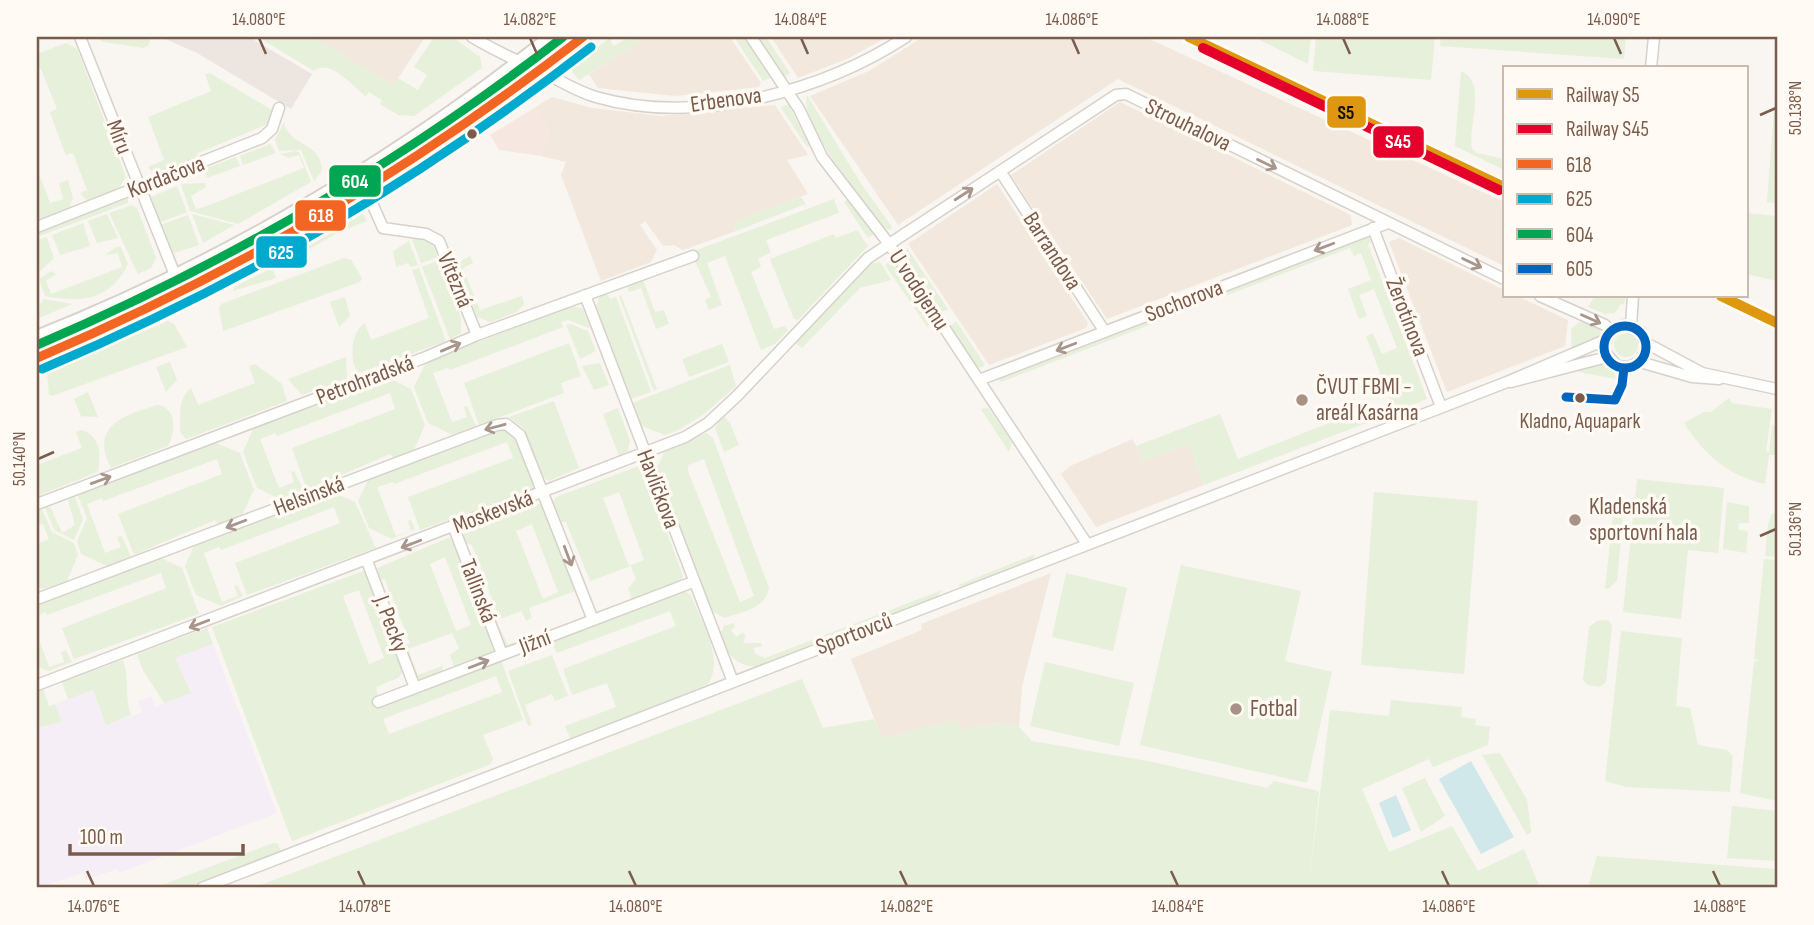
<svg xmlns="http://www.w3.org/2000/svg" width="1814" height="925" viewBox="0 0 1814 925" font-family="'Sofia Sans Condensed',sans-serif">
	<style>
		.residential { fill: #f2e8de }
		.commercial { fill: #f6e8e1 }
		.industrial { fill: #ede5e0 }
		.education { fill: #f6eef6 }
		.green { fill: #e7f0db; fill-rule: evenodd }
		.water { fill: #d0e8ea }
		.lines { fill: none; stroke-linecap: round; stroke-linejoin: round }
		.street-casing { stroke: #d7d1cb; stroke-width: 13 }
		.secondary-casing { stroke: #d9d2cb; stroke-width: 18 }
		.street { stroke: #fefefd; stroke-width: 10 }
		.secondary { stroke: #fefefd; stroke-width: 14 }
		.bus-1-casing { stroke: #fffaf3; stroke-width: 14 }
		.bus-2-casing { stroke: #fffaf3; stroke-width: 14 }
		.bus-3-casing { stroke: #fffaf3; stroke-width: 14 }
		.bus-4-casing { stroke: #fffaf3; stroke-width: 14 }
		.bus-1 { stroke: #f26522; stroke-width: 9 }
		.bus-2 { stroke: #00a9ce; stroke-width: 9 }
		.bus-3 { stroke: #00a651; stroke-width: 9 }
		.bus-4 { stroke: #0065bd; stroke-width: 9 }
		.rail-1-casing { stroke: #fffaf3; stroke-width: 16 }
		.rail-2-casing { stroke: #fffaf3; stroke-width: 16 }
		.rail-1 { stroke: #de970f; stroke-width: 10 }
		.rail-2 { stroke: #e4002b; stroke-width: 10 }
		.oneway { stroke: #a8958b }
		.ticks { fill: none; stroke: #7a5c4d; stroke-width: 2.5 }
		.bus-dot { fill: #7a5c4d; stroke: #fffaf3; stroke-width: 2.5 }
		.poi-dot { fill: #a69286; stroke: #fffaf3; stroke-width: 2.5 }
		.labels { text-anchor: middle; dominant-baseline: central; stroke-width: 7; stroke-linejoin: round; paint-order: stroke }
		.bus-label { font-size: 21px; fill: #7a5c4d; stroke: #fffaf3 }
		.street-label { font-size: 23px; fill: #7a5c4d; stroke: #fffaf3 }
		.poi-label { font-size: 23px; fill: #7a5c4d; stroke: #fffaf3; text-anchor: start }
		.line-badge { stroke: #fffaf3; stroke-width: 2.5 }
		.badge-label { font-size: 19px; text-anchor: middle; font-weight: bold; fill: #fff }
		.pale-badge-label { font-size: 19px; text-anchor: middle; font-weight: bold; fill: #111 }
		.neatline { fill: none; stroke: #7a5c4d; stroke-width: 2.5 }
		.ticks-label { font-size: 18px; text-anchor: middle; fill: #7a5c4d }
	</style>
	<rect width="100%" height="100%" fill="#f9f5f0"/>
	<path class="residential" d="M313,37H425L393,86Z
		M648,37H730L761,83L759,87L675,96L598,88L589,74Z
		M771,37H887L849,58L798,78Z
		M923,37H1145L1504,202V266L1118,79L898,225L810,96L869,71Z
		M552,97L592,108L661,116L775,105L808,155L787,160L808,194L734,222L736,231L683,250L674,245L663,246L645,221L640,225L657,250L651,262L601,281L561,175L566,162L541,156L549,130L534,108Z
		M1120,102L1351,215L1352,225L1107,319L1011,175Z
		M997,184L1088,323L1086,328L989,365L908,244Z
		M1399,238L1504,290V296H1517L1568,320L1565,346L1447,392L1389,242Z
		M1133,439L1142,461L1189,444L1204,485L1096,527L1061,474L1070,466Z
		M1051,573L1022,686L1019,727L998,723L961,730L957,720L882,738L851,659L922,630L921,624Z"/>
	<path class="commercial" d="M534,108L549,130L541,156L499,150L490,135Z"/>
	<path class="industrial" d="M161,37H249L312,74L291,109L197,53Z"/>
	<path class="education" d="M213,644L277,813L119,873L117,869L86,880L83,873L37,888V728L62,722L55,704L93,689L106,725L142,712L138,701L151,696L155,707L190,693L175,658Z"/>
	<path class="green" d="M93,37H151L148,46L143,48L104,42Z
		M258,37H313L393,85L398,78L418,90L427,75L414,67L434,37H452L480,57L482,68L414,116L398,115L380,104L382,100L369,92L366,96C351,86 331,58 314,71Z
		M610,37H616L610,41L614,46L629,37H648L579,80L571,70Z
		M734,37H745L770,78L763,81Z
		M757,37H766L790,73L784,77Z
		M1254,37H1311L1308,64Z
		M1316,37H1435L1431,80L1313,71Z
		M1441,37H1626L1624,59L1440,46Z
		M66,43L77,49L126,177L118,190L88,201L80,193L87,190L73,153L66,155L64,151L50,112L57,109L41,69L37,70V54Z
		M1777,70V203L1767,202Z
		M1461,71C1488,82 1467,127 1472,149L1477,153L1504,159V170L1455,146Z
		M210,73L272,110L268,124L198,153L195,160L156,176L148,167L164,160L148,117L211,91L205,74Z
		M512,76L517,79L443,134L439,129Z
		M807,95L860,182L892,227L890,230L885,228C866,203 798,125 807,95Z
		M788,104L810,146L807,147L781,108Z
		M284,122C288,146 322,142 322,171L314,181L301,150L279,151L275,140Z
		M270,144L276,153L243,165L240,156Z
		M296,151L299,152L311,182L238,224L190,211L181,184L205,183L206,187L191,196L196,209L204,207L304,168L299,155L289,158L280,154Z
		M236,157L240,166L207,178L204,169Z
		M397,157L402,159L401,162L315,215L211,272L209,266Z
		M37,168L50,203L63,199L59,183L68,180L73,198L69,208L37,221Z
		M177,186L187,212L159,223L151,197Z
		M801,197L806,204L736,231L733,222Z
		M128,198V203L37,237V232Z
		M834,199L839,213L766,240L771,253L758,258L761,267L751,272L774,329L784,326L788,330L775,344L761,350L725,256L707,263L722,305L709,310L705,300L711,297L691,252Z
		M849,199L875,233L868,238L844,202Z
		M132,205L137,208L156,258L151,268L138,274L109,213Z
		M1746,213L1777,216V281L1746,274Z
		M107,214L118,238L97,243L88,221Z
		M192,214L234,225L203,243Z
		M363,214L367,221L337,233L281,266L280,263Z
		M188,215L199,245L174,253L169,249L160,225Z
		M83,223L90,246L60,255L52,235Z
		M857,230L868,246L798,320L794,319L770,259L834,234L836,238Z
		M1367,236L1373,241L1368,244L1427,399L1395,412L1366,336L1373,333L1382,354L1397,348L1374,289L1359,295L1367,316L1359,319L1348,289L1371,280L1361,253L1354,256L1350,248L1001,382L998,379Z
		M47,237L54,258L37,274V240Z
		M419,238L433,245L438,257L421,263L412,240Z
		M409,241L418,265L411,267L408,263L396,267L393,251Z
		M116,247H121L128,264C110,301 80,303 45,296L39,279L51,271L56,274L46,281L51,294L122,267L118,253L105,255Z
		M907,248L948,309L940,313L903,255Z
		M470,256L473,263L463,268L480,310L522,296L524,304L517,312L490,322L477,317L457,267L459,262Z
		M344,258L351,260L362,278L360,282L223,331L219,308L221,304Z
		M892,259L931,318L928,328L885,265Z
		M439,260L461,318V333L450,339L422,267Z
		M880,262L891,280L860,288L802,348L794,342L869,264Z
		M272,268L276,278L233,291L234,287Z
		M419,268L446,341L359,373C348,362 351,330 365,323L371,340L429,318L412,270Z
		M643,280L655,312L664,310L669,324L656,329L641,288L629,292L627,286Z
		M160,291L161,297L37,351V345Z
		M607,294L610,299L616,297L651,392L630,399L596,307L599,297Z
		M621,295L657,389L654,391L619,296Z
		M1595,296H1626L1624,305L1621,304L1615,313L1605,314L1588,307Z
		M345,297L350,316L339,327L330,302Z
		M44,299L72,304L37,319V308Z
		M573,306L583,309L591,329L568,320L561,322L563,327L450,370L448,368L433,373L452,422L467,417L464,407L467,406L476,426L453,435L428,423L414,387L426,362Z
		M1583,319L1600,327L1601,336L1572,350L1571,329Z
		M168,321L174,324L187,347L52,396L49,394L47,372Z
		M956,321L985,365L979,368L975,365L950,327Z
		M570,324L588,331L596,351L580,359L566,325Z
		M1614 345a12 12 0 1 1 24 0a12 12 0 1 1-24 0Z
		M569,343L581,376L561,383L564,393L479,425L464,383Z
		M722,344L729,362L689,377L682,359Z
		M346,357L347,379L302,395L288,379Z
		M170,362L177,380L166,392L156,367Z
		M1604,362L1613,368L1616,379L1578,372L1576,368Z
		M600,363L609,385L594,390L582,366Z
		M255,364L282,384L287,401L186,439L180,432C181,417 177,398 191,388L198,405L255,383L249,366Z
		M730,365L736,386L703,415L677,431L665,435L641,426L632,403Z
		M386,377L411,389L425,425L414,450L393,458L390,454L307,490L292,448L395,409L390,393L277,436L275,433L260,439L279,488L294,482L291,472L294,471L304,491L282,500L257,488L243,452L254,427Z
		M88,392L98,417L81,416L74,399Z
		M1729,398L1732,403L1772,409L1766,451L1769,452L1772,425L1777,426V455H1769L1765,484C1728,476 1704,454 1684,423L1704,412H1711Z
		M554,401L579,468L549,481L543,477L524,429L509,417Z
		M157,405C177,407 176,432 168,446L111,468C89,425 125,415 157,405Z
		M1372,406L1377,419L1204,485L1189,444L1142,461L1136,446L1220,414L1238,459Z
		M618,408L630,441L628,451L619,456L603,414Z
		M988,408L1012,442L1009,452L981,409Z
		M723,416L730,423L739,445L724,452L715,428Z
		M502,427L514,431L535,484L533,489L420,530L408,497L513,458L507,442L394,484L393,482L377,487L396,536L411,531L408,521L411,520L415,529L392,539L369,528L358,501L370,476Z
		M82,430C101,437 101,454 98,472L37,496V465L82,448L76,432Z
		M706,433L713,438L769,588C766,608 741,613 724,618L710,610L657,469L664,452ZM704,459L754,596L740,602L688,471V465Z
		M214,442L240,453L254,490L242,515L218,524L215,520L134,555L118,514L222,474L217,459L103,501L102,498L87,504L105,553L121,547L117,537L122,536L131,557L107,566L81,554L77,541L87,518L77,494Z
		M639,466L644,470L683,576L679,584L633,602L628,588L636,580L631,566L590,581L566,522H558L551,505L556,497ZM619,492L644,560L629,566L603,498Z
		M1637,479L1724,488L1718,553L1688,550L1681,619L1623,612Z
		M330,491L355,502L376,548L247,595L235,563L340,523L334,507L221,550L219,547L204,553L222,602L238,596L234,586L237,585L243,596L221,606L196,595L185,566L196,541Z
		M1374,492L1478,501L1464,674L1361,665Z
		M74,495L83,519L74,540L54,530L44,505L51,508L62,533L75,525L68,500Z
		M1727,502L1749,506V523H1739L1738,530L1748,531L1746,553L1723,549Z
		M537,504H543L578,590L529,608L532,618L526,621L522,611L496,620L508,645L531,636L527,642L508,648L502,645L491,618L498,615L485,580L477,582L476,579L483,575L472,545L462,542V537L467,531ZM532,524L558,592L543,599L516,531Z
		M41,507L52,532L74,543L78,555L67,581L44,589L37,588V544L49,539L43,524L37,526V508Z
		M1772,513H1777V557L1765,556L1768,524Z
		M1613,517L1623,518L1617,581L1608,589L1605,588Z
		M448,538L454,539L495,649L492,655L455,669L450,655L459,648L452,633L408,649L418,675L442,666L444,674L423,681L415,676L402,646L410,643L385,580L376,577L375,569ZM445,557L471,625L456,631L430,564Z
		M1035,554L1032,560L962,588L958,585Z
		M157,556L182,568L199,614L74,659L62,628L166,588L161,573L47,615L46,612L37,616V601Z
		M1764,559L1777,560V801L1740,793L1754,662L1760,660L1754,659Z
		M1181,565L1301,591L1285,661L1332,672L1307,783L1140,745Z
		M366,570L404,671L398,678L376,687L379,704L496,660H501L523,720L483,735L493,759L491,764L292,841L212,627ZM359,590L384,658L369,664L343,596ZM496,676L502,692L389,734L383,719Z
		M1066,573L1127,588L1113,651L1052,637Z
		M682,590L691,595C701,621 725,658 708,684L574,740L570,738L565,726L616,707L607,683L572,695L563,669L676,626L670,611L557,653L550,640Z
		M942,590L937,597L757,667C735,665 727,655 720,635L724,626L733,623L735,627L731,630L736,637L742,633L746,635L743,643H761L762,646L754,648L755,654L765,658Z
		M1608,620L1612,626L1606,682L1600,687L1588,685L1583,680L1589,627L1597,621Z
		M207,628L213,644L175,658L191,693L164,703L143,670L137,654Z
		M1621,631L1682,638L1676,706L1690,708L1698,745L1727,750L1733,756L1730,792L1626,787L1605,781Z
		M37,634L49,667L64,662L61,652L66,650L72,662L48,671L37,666Z
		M552,655L568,696L555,701L552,694L525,705L532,725L528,726L508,671Z
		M123,660C130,678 124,697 131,715L106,725L93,690L68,699L62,682Z
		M1045,662L1134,683L1119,746L1030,726Z
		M802,679L823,728L874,719L882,738L957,720L961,730L998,723L1019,727L1032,741L1153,762L1267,788L1274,781L1319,791L1309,885L1330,710L1389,716L1391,700L1462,707L1461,717L1476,719L1475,725L1490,727L1488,745L1433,767L1429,759L1362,789L1389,852L1452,826L1478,871L1524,849L1540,888H253Z
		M43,689L49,706L55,704L62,722L37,728V692Z
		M1500,753L1527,800L1531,832L1527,835L1482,755Z
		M1425,778L1445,816L1421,832L1402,788Z
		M1732,806L1777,811V861L1727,858Z
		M273,843L278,844L281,852L185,888H154Z
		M1597,856L1777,869V888H1588Z"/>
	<path class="water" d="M1471,761L1514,837L1481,854L1439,779Z
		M1396,795L1411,830L1393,838L1379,803Z"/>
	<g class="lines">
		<defs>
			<path id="street" d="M80,37L183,295
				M472,37C494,50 515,60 538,70C558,79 575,91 596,97C696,126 821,92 906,37
				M751,37L799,109L822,157L889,244L1087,544
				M1651,68L1654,37
				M1000,171L1105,332
				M367,192L383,228L426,234L439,241L477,335
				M37,227L262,138L272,129L279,108
				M1373,228L1441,407
				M585,295L733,682
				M1540,296L1605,325L1611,331
				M1631,326L1633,296
				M1646,343L1702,373L1777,389
				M1640,362L1647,348L1641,332L1624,325C1611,329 1604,337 1604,351L1617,366L1629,367L1640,362L1692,377L1719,379
				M979,380L1388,223
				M1511,382L1607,357
				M37,504L426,357L477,335L693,256
				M454,528L502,654
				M367,561L415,688
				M37,599L497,425L506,424L520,435L593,620
				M37,685L685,437L708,423L737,396L868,258L1116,95L1126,94L1504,279
				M378,702L693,582
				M202,888L1507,382L1605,340"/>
			<path id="secondary" d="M37,338C221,265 398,161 552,37
				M37,358C235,278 417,171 583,37"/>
		</defs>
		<use href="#street" class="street-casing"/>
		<use href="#secondary" class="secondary-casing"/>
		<use href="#street" class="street"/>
		<use href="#secondary" class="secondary"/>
		<defs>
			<path id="bus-1" d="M37,358C238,272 410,171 583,37"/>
			<path id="bus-2" d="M42,369C244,283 417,182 591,47"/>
			<path id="bus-3" d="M37,345C226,264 401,163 563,37"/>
			<path id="bus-4" d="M1604 347a21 21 0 1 1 42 0a21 21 0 1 1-42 0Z
				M1566,397L1615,400L1622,385L1624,368"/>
		</defs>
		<use href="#bus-1" class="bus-1-casing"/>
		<use href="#bus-2" class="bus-2-casing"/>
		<use href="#bus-3" class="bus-3-casing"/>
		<use href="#bus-4" class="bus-4-casing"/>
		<use href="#bus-1" class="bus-1"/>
		<use href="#bus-2" class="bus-2"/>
		<use href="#bus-3" class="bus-3"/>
		<use href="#bus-4" class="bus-4"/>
		<defs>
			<path id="rail-1" d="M1189,37L1504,187
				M1721,296L1777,323"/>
			<path id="rail-2" d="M1203,48L1499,190"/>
		</defs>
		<use href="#rail-1" class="rail-1-casing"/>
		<use href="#rail-2" class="rail-2-casing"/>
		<use href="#rail-1" class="rail-1"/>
		<use href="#rail-2" class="rail-2"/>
	</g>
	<defs><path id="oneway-shaft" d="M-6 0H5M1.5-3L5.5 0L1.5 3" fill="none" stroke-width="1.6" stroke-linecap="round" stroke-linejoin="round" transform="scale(1.75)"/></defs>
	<g class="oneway">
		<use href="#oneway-shaft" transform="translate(1267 164) rotate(26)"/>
		<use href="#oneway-shaft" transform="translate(964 194) rotate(-33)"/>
		<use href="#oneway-shaft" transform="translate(1324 247) rotate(159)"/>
		<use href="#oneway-shaft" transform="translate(1472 263) rotate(26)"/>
		<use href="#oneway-shaft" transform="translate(1591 319) rotate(24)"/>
		<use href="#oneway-shaft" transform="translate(451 347) rotate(-23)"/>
		<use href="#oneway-shaft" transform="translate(1066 347) rotate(159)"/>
		<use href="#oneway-shaft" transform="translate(495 427) rotate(165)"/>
		<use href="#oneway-shaft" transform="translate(101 480) rotate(-20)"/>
		<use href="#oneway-shaft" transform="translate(236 524) rotate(159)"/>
		<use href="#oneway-shaft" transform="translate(411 544) rotate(159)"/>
		<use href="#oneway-shaft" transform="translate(568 556) rotate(69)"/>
		<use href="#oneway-shaft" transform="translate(199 624) rotate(159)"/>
		<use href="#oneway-shaft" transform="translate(479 664) rotate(-21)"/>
	</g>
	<path class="ticks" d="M259,38L266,54M530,38L537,54M801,38L808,54M1072,38L1079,54M1343,38L1350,54M1614,38L1621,54M1760,115L1776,108M38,459L54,452M1760,536L1776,529M87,871L94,886M358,871L365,886M629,871L636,886M900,871L907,886M1171,871L1178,886M1442,871L1449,886M1713,871L1720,886"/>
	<g class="bus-dot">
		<circle cx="472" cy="134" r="6"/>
		<circle cx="1580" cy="398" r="6"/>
	</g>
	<g class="poi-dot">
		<circle cx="1302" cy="400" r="7"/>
		<circle cx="1575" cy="520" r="7"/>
		<circle cx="1236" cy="709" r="7"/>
	</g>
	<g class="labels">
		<g class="bus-label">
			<text x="1580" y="421">Kladno, Aquapark</text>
		</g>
		<g class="street-label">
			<text transform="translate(726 100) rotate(-8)">Erbenova</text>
			<text transform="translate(1188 125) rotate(26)">Strouhalova</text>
			<text transform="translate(119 137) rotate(69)">Míru</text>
			<text transform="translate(166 177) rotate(-21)">Kordačova</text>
			<text transform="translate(1052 251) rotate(57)">Barrandova</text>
			<text transform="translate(455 280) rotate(67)">Vítězná</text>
			<text transform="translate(919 290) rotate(57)">U vodojemu</text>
			<text transform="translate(1184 301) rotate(-21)">Sochorova</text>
			<text transform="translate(1407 317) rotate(69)">Žerotínova</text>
			<text transform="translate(365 380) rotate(-21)">Petrohradská</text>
			<text transform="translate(658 489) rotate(69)">Havlíčkova</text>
			<text transform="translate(309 496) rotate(-21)">Helsinská</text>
			<text transform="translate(493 512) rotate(-21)">Moskevská</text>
			<text transform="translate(478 591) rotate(69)">Tallinská</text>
			<text transform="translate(391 624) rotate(69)">J. Pecky</text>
			<text transform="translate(854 634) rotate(-21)">Sportovců</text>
			<text transform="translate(535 642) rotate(-21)">Jižní</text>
		</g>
		<g class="poi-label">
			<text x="1316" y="387">ČVUT FBMI -<tspan x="1316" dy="26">areál Kasárna</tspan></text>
			<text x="1589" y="507">Kladenská<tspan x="1589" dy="26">sportovní hala</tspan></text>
			<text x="1250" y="709">Fotbal</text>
		</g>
	</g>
	<g class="line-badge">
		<rect x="1326" y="95" width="41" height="34" rx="7" fill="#de970f"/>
		<rect x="1372" y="125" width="53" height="34" rx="7" fill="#e4002b"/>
		<rect x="328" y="164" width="54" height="34" rx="7" fill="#00a651"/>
		<rect x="294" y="199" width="53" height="33" rx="7" fill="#f26522"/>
		<rect x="255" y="235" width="53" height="34" rx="7" fill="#00a9ce"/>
	</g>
	<g class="badge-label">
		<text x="1398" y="148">S45</text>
		<text x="355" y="188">604</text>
		<text x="321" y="222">618</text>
		<text x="281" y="259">625</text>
	</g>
	<g class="pale-badge-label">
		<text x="1346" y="119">S5</text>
	</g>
	<rect width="1814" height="925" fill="none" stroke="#fffaf3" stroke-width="77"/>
	<rect x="1503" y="66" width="245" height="231" fill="#fffaf3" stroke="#cabbb1" stroke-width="2"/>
	<rect x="1517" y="89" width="35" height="10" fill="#de970f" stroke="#cabbb1" stroke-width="2"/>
	<text x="1566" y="102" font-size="21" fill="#7a5c4d">Railway S5</text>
	<rect x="1517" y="124" width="35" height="10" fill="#e4002b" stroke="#cabbb1" stroke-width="2"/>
	<text x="1566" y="136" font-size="21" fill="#7a5c4d">Railway S45</text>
	<rect x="1517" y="159" width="35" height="10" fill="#f26522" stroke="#cabbb1" stroke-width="2"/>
	<text x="1566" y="172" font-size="21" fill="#7a5c4d">618</text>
	<rect x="1517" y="194" width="35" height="10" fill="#00a9ce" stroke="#cabbb1" stroke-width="2"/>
	<text x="1566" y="206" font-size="21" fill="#7a5c4d">625</text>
	<rect x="1517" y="229" width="35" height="10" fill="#00a651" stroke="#cabbb1" stroke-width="2"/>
	<text x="1566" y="242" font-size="21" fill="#7a5c4d">604</text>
	<rect x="1517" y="264" width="35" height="10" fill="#0065bd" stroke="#cabbb1" stroke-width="2"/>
	<text x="1566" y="276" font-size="21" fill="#7a5c4d">605</text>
	<path d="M70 844v10h173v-10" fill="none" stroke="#7a5c4d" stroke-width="3.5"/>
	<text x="80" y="844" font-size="21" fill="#7a5c4d" stroke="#fffaf3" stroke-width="5" paint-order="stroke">100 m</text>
	<rect x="38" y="38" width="1738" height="848" class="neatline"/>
	<g class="ticks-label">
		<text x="259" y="25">14.080°E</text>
		<text x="530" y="25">14.082°E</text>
		<text x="801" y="25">14.084°E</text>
		<text x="1072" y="25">14.086°E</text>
		<text x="1343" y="25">14.088°E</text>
		<text x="1614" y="25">14.090°E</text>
		<text transform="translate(1795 108) rotate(-90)" y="6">50.138°N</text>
		<text transform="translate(19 459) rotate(-90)" y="6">50.140°N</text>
		<text transform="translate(1795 529) rotate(-90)" y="6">50.136°N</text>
		<text x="94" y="912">14.076°E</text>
		<text x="365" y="912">14.078°E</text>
		<text x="636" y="912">14.080°E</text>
		<text x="907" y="912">14.082°E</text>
		<text x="1178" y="912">14.084°E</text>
		<text x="1449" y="912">14.086°E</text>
		<text x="1720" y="912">14.088°E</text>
	</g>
</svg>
